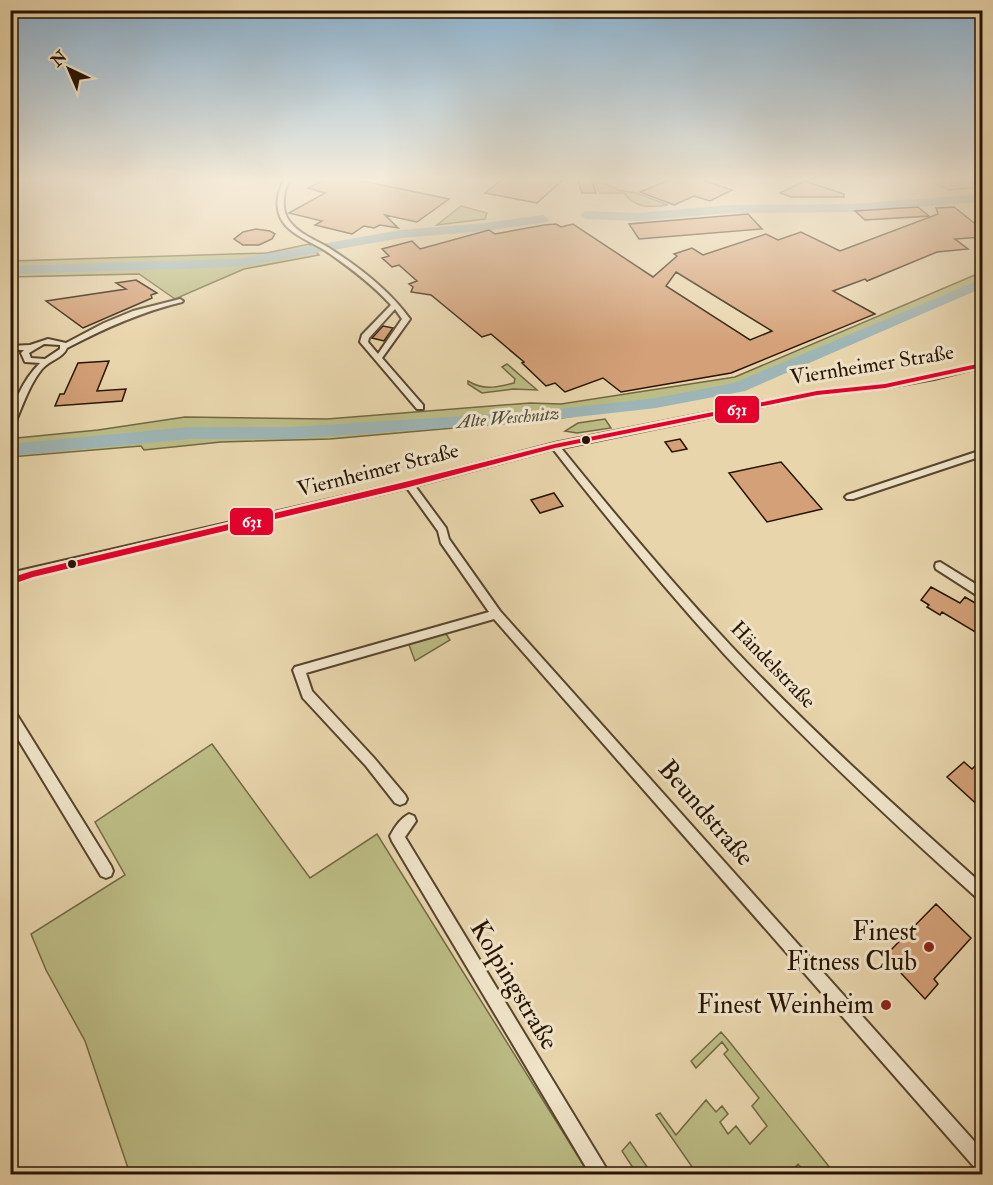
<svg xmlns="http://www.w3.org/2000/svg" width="993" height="1185" viewBox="0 0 993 1185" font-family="'IM FELL Double Pica',serif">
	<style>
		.green { fill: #bcbc85; stroke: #726844; stroke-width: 1.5 }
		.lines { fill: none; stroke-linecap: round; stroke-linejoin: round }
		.river { fill: #9db5b6; fill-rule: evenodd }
		.building { fill: #d3a077; stroke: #271402; stroke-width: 1.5; fill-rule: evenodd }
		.minor-casing { stroke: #57442c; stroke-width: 4 }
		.minor { fill: #f0e4c9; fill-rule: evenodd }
		.bus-1-casing { stroke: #f0e4c9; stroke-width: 5 }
		.bus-1 { fill: #e4002b; fill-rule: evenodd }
		.bus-dot { fill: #271402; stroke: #f0e4c9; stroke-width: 2 }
		.poi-dot { fill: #8f2418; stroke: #f0e4c9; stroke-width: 2 }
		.labels { text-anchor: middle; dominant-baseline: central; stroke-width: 6; stroke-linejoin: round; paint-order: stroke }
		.far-water-label { font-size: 18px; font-style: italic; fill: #504c41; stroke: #f0e4c9 }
		.street-label { font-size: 21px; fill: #271402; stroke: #f0e4c9 }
		.near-street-label { font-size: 26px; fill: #271402; stroke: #f0e4c9 }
		.near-poi-label { font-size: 26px; fill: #271402; stroke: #f0e4c9; text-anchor: end }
		.line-badge { stroke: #f0e4c9; stroke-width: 2 }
		.badge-label { font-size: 16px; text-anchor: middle; font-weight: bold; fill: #fff }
	</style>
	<rect width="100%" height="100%" fill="#e8d5ac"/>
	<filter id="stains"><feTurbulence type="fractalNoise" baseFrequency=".00333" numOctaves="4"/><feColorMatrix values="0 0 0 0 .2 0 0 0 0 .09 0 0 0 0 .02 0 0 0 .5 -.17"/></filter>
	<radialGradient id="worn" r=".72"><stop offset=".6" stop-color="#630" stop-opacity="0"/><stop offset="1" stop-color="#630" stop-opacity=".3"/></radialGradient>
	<path class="green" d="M945,178H982V187L949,190L937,185Z
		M594,181L617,188L618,190L636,193L668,205C651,207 635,209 624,193H600Z
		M461,206L487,213L485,219L437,225Z
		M309,244L319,255L244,269L175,299L139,274L11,277V261L267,253Z
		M982,272V287L744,387L556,419L330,439L221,442L144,450L141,446L11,457L17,438L98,430L185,417L327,419L530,403L561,404L735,377Z
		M507,364L537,390L513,389L482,393L468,384V381C484,391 497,387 514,383L515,379L502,367Z
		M605,419L611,428L577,433L565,431L578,423Z
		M444,631L450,640L415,661L408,642Z
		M212,744L310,878L377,834L589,1174H130L85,1041L46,970L31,934L125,875L95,822Z
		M721,1032L728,1040L835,1174H807L798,1164L789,1174H697L656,1115L660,1113L676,1135L706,1100L716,1112L722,1106L728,1114L720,1122L728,1134L736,1126L750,1144L767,1126L752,1106L759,1098L724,1054L728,1050L722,1042L696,1068L691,1061Z
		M630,1142L652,1174H637L622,1151Z"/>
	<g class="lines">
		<path class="river" d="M982,194V202L853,212L730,213L637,221L586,219L580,215L586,211L637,213L730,205L853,204Z
			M543,215L549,219L547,222L485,231L401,238L237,267L10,274V266L237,259L401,230L485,223Z
			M982,279V288L745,391L656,408L532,422L290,439H189L10,456V444L189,427H290L532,412L656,398L734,383Z"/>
	</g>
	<path class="building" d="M327,178H348L449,199L417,222L385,215L398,228L380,225L374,228L364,226L352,234L315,225L322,221L289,213L325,193L308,188Z
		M504,178H565L537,203L485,193Z
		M674,178H698L732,190L710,201L694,196L674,205L640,192Z
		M577,179H591L596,193H582Z
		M805,181L844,194V197H791L780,193Z
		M918,207L929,216L865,220L855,211Z
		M954,207L982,229V237L955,239L968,249L937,252L867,281L865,279L833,291L875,314L731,373L621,392L603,378L565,392L555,383L546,386L522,363L524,362L491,334L482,337L431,295L411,292L413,287L409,284L417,281L399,265L392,267L382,258L389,256L382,249L412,241L420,249L489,230L495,234L544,225L556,224L561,227L573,224L653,277L677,256L674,254L692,248L703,255L766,234L778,240L801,232L840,251L938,214L936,208ZM676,272L736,309L772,331L750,340L666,286Z
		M748,214L762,229L639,239L629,224Z
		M256,229L270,231L275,234L272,239L259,245H243L234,239L243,232Z
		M136,280L157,293L151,295L152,298L83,328L46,301L126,289L116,283Z
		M383,326L393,328L384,341L372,338Z
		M109,361L97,391L126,389L122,401L55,406L60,394H64L78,363Z
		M680,439L687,449L672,452L665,442Z
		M781,462L822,509L767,522L729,473Z
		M554,493L563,506L540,513L531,500Z
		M931,587L960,603L965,597L982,607V636L942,612L940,615L927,607L929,605L921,600Z
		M982,759V809L947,777L964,762L972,769Z
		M936,904L971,938L934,979L938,984L925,999L885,956Z"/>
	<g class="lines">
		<defs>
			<path id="minor" d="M286,178H291C283,190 280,210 290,222C299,234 316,240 329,248C359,267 389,290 410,319L382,358L423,405V409H417L360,342L362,335L391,305C372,284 349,267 326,251C312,242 293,236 283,222C274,209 277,190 286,178ZM395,309L402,319L378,354L368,342L369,338Z
				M180,299L183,301L182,302C141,312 105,328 67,348C63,358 50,360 42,369C29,385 22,407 14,426L10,428C10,406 24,379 40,363L25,362L21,353L24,350H10V346L30,345L48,339L66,343L104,323L133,311ZM44,344L60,345V349L45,359L31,358L29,353Z
				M982,363V367L934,379L885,388L817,395L561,448C616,516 672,583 732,647C811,731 897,808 982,884V900L977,898C890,820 805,741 725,655C665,589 608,520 553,449L415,486L446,528L449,539L500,611L982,1150V1172L976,1169L494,619L306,673L312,691L374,758L405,795L407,799L405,803L400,805L395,803L366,766L303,698L293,670L295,667L489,612L441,543L438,531L407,488L10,581V573L409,481L555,443L817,391L885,384L934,375Z
				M982,450V456L853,499H847L845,497L847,495Z
				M940,562L982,588V597L978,596L936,569L935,566L936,563Z
				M10,709L14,710L111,866L113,871L111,876L106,878L101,876L10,726Z
				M409,814L414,816L416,821L405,837L606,1168L609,1174H590L392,841L390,836C394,828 401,818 409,814Z"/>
		</defs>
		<use href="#minor" class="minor-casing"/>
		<use href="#minor" class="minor"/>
		<defs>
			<path id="bus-1" d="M982,363V367L885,388L817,395L555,448L409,487L33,577L10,585V578L32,571L409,481L555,444L817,391L885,384Z"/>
		</defs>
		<use href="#bus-1" class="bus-1-casing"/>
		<use href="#bus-1" class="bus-1"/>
	</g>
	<linearGradient id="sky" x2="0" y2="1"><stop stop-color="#8ab4d4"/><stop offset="0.52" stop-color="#f5ecda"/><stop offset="1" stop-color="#f5ecda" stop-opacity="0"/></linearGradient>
	<rect width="993" height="344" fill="url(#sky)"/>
	<g class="bus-dot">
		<circle cx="586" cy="440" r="5"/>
		<circle cx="72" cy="564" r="5"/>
	</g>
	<g class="poi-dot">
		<circle cx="929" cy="947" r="6"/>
		<circle cx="886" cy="1005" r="6"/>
	</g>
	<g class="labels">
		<g class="far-water-label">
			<text transform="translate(508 418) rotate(-5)">Alte Weschnitz</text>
		</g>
		<g class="street-label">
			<text transform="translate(872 365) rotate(-9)">Viernheimer Straße</text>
			<text transform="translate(378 470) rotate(-14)">Viernheimer Straße</text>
			<text transform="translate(773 665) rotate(46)">Händelstraße</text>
		</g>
		<g class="near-street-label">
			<text transform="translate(706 813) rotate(49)">Beundstraße</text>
			<text transform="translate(514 985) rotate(59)">Kolpingstraße</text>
		</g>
		<g class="near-poi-label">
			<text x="917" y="932">Finest<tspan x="917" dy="30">Fitness Club</tspan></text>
			<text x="874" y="1005">Finest Weinheim</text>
		</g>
	</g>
	<g class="line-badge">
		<rect x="714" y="395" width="46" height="29" rx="6" fill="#e4002b"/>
		<rect x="229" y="507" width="45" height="29" rx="6" fill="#e4002b"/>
	</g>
	<g class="badge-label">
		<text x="737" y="415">631</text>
		<text x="252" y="527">631</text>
	</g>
	<rect width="993" height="1185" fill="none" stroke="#e8d5ac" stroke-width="36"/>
	<rect x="12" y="12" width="969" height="1161" fill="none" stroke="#271402" stroke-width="3"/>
	<rect x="18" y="18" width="957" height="1149" fill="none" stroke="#271402" stroke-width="1.5"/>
	<g transform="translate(69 69) rotate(316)" stroke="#f0e4c9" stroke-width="4.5" paint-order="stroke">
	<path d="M0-4.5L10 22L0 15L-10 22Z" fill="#271402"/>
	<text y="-9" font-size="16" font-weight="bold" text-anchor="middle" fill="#271402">N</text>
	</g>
	<rect width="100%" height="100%" filter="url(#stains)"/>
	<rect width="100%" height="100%" fill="url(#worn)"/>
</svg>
